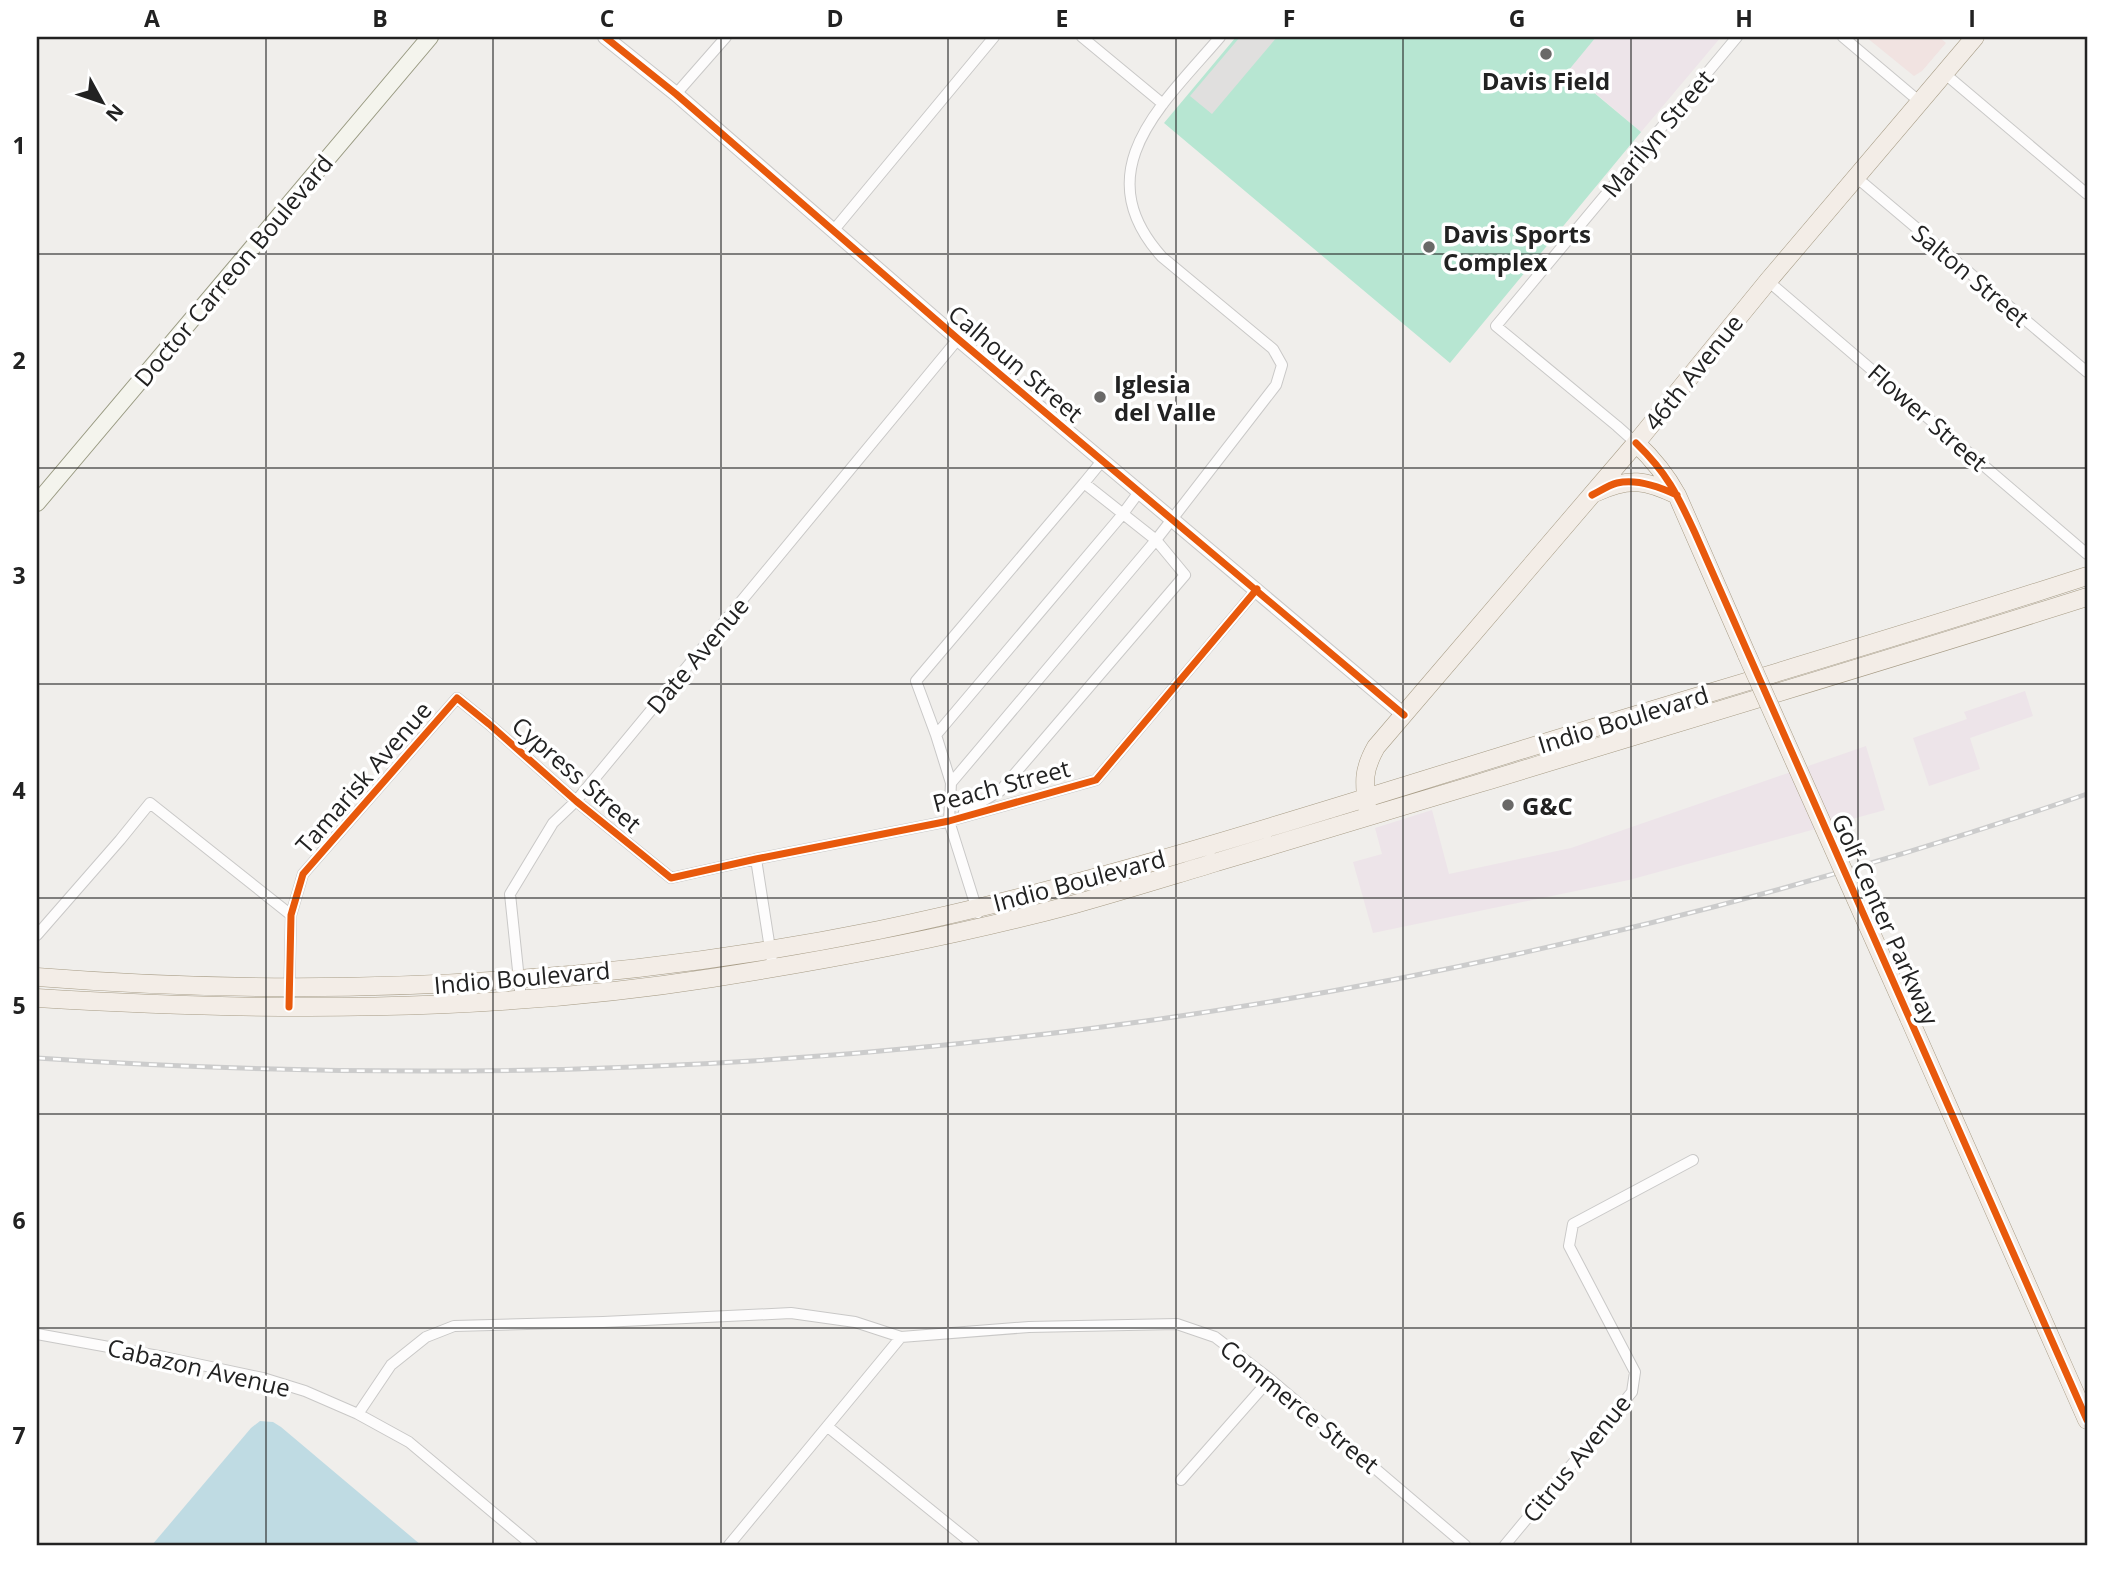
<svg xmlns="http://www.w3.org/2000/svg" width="2124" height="1582" viewBox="0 0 2124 1582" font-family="'Open Sans',sans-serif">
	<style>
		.commercial { fill: #f1e3e1 }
		.industrial { fill: #ede4e9 }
		.pitch { fill: #b7e6d2 }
		.parking { fill: #e0dfde }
		.water { fill: #bfdbe3 }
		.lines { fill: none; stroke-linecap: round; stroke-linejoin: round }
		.minor-casing { stroke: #c9c8c7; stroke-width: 12 }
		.tertiary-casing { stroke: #c9c8c7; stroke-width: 16 }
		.secondary-casing { stroke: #999a82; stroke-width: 18 }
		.primary-casing { stroke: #a79c86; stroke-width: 19 }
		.minor { stroke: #fdfcfc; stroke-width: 10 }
		.tertiary { stroke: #fdfcfc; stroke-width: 14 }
		.secondary { stroke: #f4f4ed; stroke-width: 16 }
		.primary { stroke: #f3ede7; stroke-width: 18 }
		.rail-casing { stroke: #ccc; stroke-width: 5 }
		.rail { stroke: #fff; stroke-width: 2.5; stroke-dasharray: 8; stroke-linecap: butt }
		.primary-bridge-casing { stroke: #a79c86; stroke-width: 19; stroke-linecap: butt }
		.primary-bridge { stroke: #f3ede7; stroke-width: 18 }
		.cycleway-casing { stroke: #fff; stroke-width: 11 }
		.cycleway { stroke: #e8590c; stroke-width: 7 }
		.grid { fill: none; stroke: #222; stroke-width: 2; stroke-opacity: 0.55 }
		.poi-dot { fill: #6a6968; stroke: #fff; stroke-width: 2.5 }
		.labels { text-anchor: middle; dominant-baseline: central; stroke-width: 7; stroke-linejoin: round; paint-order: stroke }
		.poi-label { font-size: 24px; font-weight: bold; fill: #222; stroke: #fff; text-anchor: start }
		.street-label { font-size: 24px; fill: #222; stroke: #fff }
		.neatline { fill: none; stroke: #222; stroke-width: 2.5 }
		.grid-label { font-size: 23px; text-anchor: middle; font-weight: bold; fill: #222 }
	</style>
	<rect width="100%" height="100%" fill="#f0eeeb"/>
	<path class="commercial" d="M1866,37H1939L1946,43L1922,71L1914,76Z"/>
	<path class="industrial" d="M1596,37H1721L1641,132L1568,70Z
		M2025,691L2033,716L1970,738L1980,769L1929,786L1913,738L1967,719L1964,712Z
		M1866,746L1885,810L1629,880L1373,933L1353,862L1382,854L1375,828L1432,810L1449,874L1571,848Z"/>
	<path class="pitch" d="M1236,37H1596L1568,71L1641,132L1450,363L1164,123Z"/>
	<path class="parking" d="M1240,37H1277L1212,114L1190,96Z"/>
	<path class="water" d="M260,1421L273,1422L281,1427L421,1545H152L251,1428Z"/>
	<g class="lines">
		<defs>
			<path id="minor" d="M1082,37L1163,104
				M1843,37L1920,102
				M1944,73L2087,194
				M676,94L726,37
				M1856,177L2087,372
				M833,231L994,37
				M1768,281L2087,554
				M1636,443L1617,426L1496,326L1737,37
				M1084,483L1102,461
				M936,735L916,681L1084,483L1156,540L1185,575L1000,791L964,812
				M951,783L1156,540L1276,385L1282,365L1273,349L1162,257C1084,170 1164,103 1220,37
				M756,859L773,968
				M978,913L949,821L951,783L936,735L1122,515L1139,492
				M37,935L120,840L150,803L291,915
				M521,999L510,894L553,823L576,801L958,339
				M289,1007L291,915L303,874L457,698L489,724L576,801L671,878L756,859L949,821L1096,780L1257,589
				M37,1334L164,1357L263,1378L305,1391L358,1414L409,1442L532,1545
				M358,1414L391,1365L426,1337L454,1326L603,1322L791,1313L855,1322L901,1337L1029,1327L1177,1324L1215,1337L1270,1379L1465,1545
				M828,1427L974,1545
				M1181,1480L1270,1379
				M729,1545L901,1337
				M1505,1545L1632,1392L1635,1372L1569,1246L1573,1224L1693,1160"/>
			<path id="tertiary" d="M605,37L676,94L958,339L1404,715"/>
			<path id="secondary" d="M37,503L430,37"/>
			<path id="primary" d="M1636,443C1653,459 1666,475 1677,495L1747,655
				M1597,492C1629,477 1646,480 1677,495
				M1367,807C1364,781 1363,770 1376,747L1636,443L1768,281L1975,37
				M37,977C318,999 602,986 879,930C1097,885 1309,815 1521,750C1710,692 1900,637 2087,576
				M37,998C262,1012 489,1013 712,978C834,959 956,936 1075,904C1122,891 1170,876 1217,862C1305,836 1393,810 1480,783C1683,721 1885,661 2087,597
				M1909,1018L2087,1420"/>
		</defs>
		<use href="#minor" class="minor-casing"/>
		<use href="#tertiary" class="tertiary-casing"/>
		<use href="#secondary" class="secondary-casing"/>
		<use href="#primary" class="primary-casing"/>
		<use href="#minor" class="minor"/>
		<use href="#tertiary" class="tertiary"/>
		<use href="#secondary" class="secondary"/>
		<use href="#primary" class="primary"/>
		<defs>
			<path id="rail" d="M37,1058C336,1078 636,1076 935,1046C1323,1009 1719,921 2087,794"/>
		</defs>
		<use href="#rail" class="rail-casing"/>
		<use href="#rail" class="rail"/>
		<defs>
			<path id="primary-bridge" d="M1747,655L1909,1018"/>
		</defs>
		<use href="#primary-bridge" class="primary-bridge-casing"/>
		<use href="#primary-bridge" class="primary-bridge"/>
		<defs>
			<path id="cycleway" d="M605,37L676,94L958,339L1404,715
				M1636,443C1667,473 1677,494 1695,533L2087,1420
				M1592,495C1600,491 1609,485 1617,483C1637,478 1660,487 1677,495
				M289,1007L291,915L303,874L457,698L489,724L576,801L671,878L756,859L949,821L1096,780L1257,589"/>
		</defs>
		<use href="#cycleway" class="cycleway-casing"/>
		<use href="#cycleway" class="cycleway"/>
	</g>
	<path class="grid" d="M266,37V1545M493,37V1545M721,37V1545M948,37V1545M1176,37V1545M1403,37V1545M1631,37V1545M1858,37V1545M37,254H2087M37,468H2087M37,684H2087M37,898H2087M37,1114H2087M37,1328H2087"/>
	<g class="poi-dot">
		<circle cx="1546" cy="54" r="7"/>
		<circle cx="1429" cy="247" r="7"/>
		<circle cx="1100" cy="397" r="7"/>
		<circle cx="1508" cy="805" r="7"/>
	</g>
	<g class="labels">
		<g class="poi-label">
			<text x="1546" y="80" text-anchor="middle">Davis Field</text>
			<text x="1443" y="233">Davis Sports<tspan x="1443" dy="28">Complex</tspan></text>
			<text x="1114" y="383">Iglesia<tspan x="1114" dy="28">del Valle</tspan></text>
			<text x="1522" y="805">G&amp;C</text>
		</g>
		<g class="street-label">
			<text transform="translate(1657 133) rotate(-50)">Marilyn Street</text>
			<text transform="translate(233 270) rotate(-50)">Doctor Carreon Boulevard</text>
			<text transform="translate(1971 275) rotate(40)">Salton Street</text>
			<text transform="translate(1016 363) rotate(40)">Calhoun Street</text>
			<text transform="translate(1693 372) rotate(-51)">46th Avenue</text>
			<text transform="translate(1928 417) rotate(41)">Flower Street</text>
			<text transform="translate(697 655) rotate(-50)">Date Avenue</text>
			<text transform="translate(1623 719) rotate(-17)">Indio Boulevard</text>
			<text transform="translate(577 774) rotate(41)">Cypress Street</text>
			<text transform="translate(363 777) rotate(-49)">Tamarisk Avenue</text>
			<text transform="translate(1001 785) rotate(-15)">Peach Street</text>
			<text transform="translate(1079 880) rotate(-15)">Indio Boulevard</text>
			<text transform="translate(1886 919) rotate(66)">Golf Center Parkway</text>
			<text transform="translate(522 977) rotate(-5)">Indio Boulevard</text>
			<text transform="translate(199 1367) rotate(13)">Cabazon Avenue</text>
			<text transform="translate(1300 1406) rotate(39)">Commerce Street</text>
			<text transform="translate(1576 1458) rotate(-51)">Citrus Avenue</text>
		</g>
	</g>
	<rect width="2124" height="1582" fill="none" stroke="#ffffff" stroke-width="77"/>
	<g transform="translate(102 102) rotate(130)" stroke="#ffffff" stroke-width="5" paint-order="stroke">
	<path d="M0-5L12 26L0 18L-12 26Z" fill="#222222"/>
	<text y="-10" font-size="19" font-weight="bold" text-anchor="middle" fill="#222222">N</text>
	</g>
	<rect x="38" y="38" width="2048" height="1506" class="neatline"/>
	<g class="grid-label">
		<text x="152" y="27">A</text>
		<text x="380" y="27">B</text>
		<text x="607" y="27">C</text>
		<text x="835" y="27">D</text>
		<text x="1062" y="27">E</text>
		<text x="1289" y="27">F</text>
		<text x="1517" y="27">G</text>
		<text x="1744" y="27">H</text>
		<text x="1972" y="27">I</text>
		<text x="19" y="154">1</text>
		<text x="19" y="369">2</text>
		<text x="19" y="584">3</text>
		<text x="19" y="799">4</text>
		<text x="19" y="1014">5</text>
		<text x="19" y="1229">6</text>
		<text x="19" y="1444">7</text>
	</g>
</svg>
